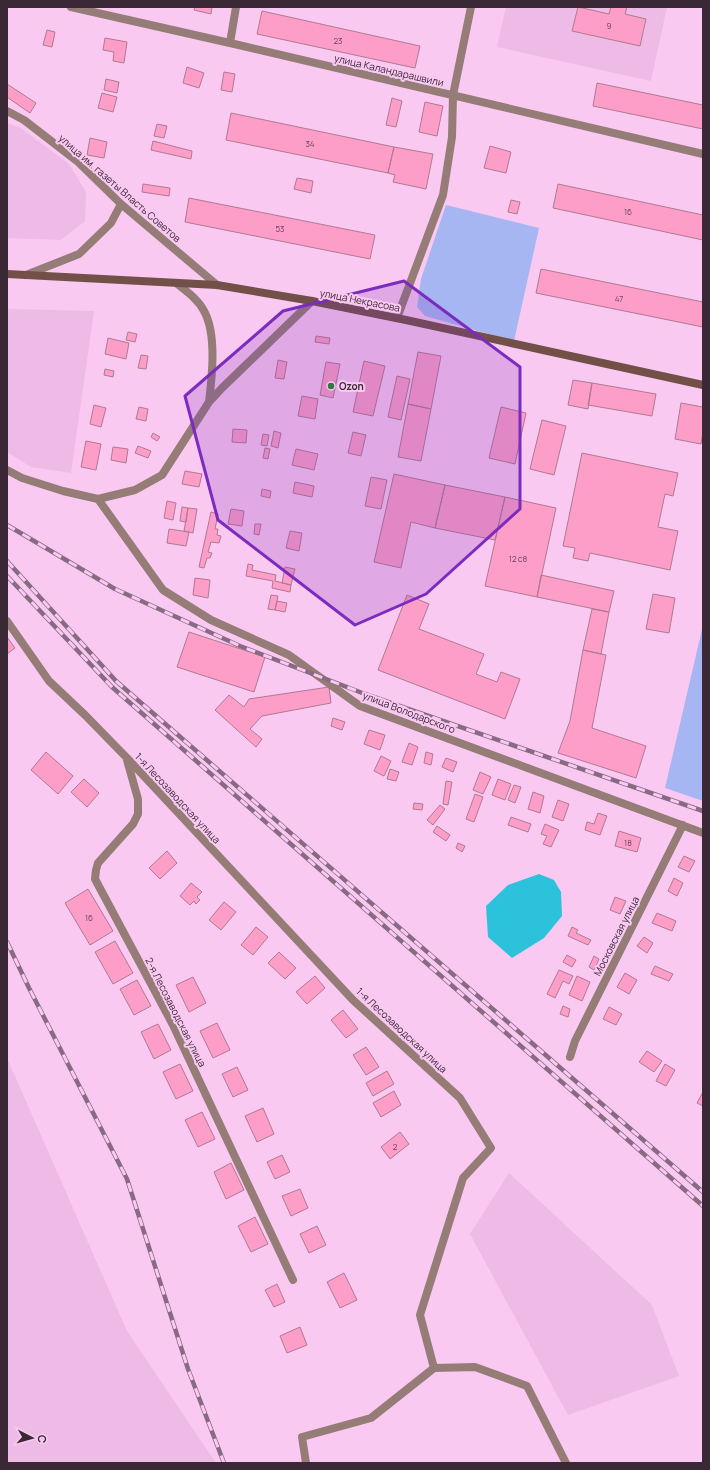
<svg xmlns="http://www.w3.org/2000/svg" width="710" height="1470" viewBox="0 0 710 1470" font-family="Manrope,sans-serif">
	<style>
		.built { fill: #eebbe6 }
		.green { fill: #a6b6f2 }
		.water { fill: #2dc2db }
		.building { fill: #fc9ec8; stroke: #b07a91 }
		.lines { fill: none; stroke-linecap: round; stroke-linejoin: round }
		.minor { stroke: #957c76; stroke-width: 8 }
		.secondary { stroke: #724f47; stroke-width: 8 }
		.rail-casing { stroke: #886a83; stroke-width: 4.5 }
		.rail { stroke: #f9c9f1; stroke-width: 3; stroke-dasharray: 9; stroke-linecap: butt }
		.marked { fill: #7b2cbf; fill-opacity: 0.2; stroke: #7b2cbf; stroke-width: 3; stroke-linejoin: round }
		.poi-dot { fill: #2c7847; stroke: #f9c9f1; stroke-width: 1.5 }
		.labels { text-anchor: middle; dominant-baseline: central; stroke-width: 4; stroke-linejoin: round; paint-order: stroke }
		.number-label { font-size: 8px; fill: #6a465b }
		.street-label { font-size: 10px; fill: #3a2837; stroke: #f9c9f1 }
		.poi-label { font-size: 10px; font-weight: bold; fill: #3a2837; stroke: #f9c9f1; text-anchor: start }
	</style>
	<rect width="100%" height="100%" fill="#f9c9f1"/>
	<path class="built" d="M506,7H667L651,81L497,47Z
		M7,123L21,128L69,164L86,192L85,221L61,240L7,238Z
		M7,309L94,311L71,473L31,467L7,452Z
		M7,1058L127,1331L216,1463H7Z
		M509,1173L652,1305L679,1376L568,1415L470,1234Z"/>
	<path class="green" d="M446,205L539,228L514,341L425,316L417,307L421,279Z
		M703,625V801L665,788Z"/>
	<path class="water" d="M539,874L554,880L561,892L562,916L544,938L512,958L488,937L486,906L508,885Z"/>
	<path class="building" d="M195,7H212L211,14L194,10Z
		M578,7L609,14L611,7H627L625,14L646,19L640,46L572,31Z
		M262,11L420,46L415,68L257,34Z
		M47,30L55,32L52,47L43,45Z
		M105,38L127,42L124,63L113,61L114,52L103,50Z
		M187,67L204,73L199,88L183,83Z
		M224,72L235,74L232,92L221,90Z
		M106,79L119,82L117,93L104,90Z
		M597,83L703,105V129L593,106Z
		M7,84L36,103L30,113L7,97Z
		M102,93L117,97L113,112L98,108Z
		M392,98L402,101L396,127L386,125Z
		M425,102L443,106L437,136L419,132Z
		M231,113L394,147L388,173L226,140Z
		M157,124L167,126L164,138L154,136Z
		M90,138L107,142L104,158L87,155Z
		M153,141L192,151L191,159L151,150Z
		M490,146L511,152L506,173L484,168Z
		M394,147L433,154L426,189L393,182L395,175L388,173Z
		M297,178L313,181L311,193L294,189Z
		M143,184L170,188L169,196L142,192Z
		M558,184L703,215V240L553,208Z
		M189,198L375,235L370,259L185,222Z
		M511,200L520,202L517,214L508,212Z
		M541,269L703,302V327L536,293Z
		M128,332L137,334L135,342L126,340Z
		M316,336L330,338L329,344L315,342Z
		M108,338L129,343L126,359L105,354Z
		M418,352L441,356L431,409L408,404Z
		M141,355L148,356L146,369L138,368Z
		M278,360L287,362L284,379L275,378Z
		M364,361L385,366L373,416L353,412Z
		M326,362L340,364L333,398L320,395Z
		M105,369L114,371L113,377L104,375Z
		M397,376L410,379L401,420L388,417Z
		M573,380L592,383L588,409L568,405Z
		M592,383L656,394L652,416L588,405Z
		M302,396L318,399L315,419L298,416Z
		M681,403L703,407V432L701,444L675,439Z
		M408,404L431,409L421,461L398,457Z
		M94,405L106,408L101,427L90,424Z
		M139,407L148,409L146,421L136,419Z
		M501,407L526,413L515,464L489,458Z
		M542,420L566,426L554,475L530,469Z
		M233,429L247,430L246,443L232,442Z
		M274,431L281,433L278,448L271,446Z
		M353,432L366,435L361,456L348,453Z
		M153,433L160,437L157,441L151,437Z
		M263,434L269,435L267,446L261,445Z
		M86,441L101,444L96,470L81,467Z
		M138,446L151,451L148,458L135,453Z
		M113,447L128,449L126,463L111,460Z
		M265,448L270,449L268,459L263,458Z
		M296,449L318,454L314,470L292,465Z
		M582,453L678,473L673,496L665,494L658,527L678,531L670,570L590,553L588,561L573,558L575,548L563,546Z
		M185,471L202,474L199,487L182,484Z
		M394,474L445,485L435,528L411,522L401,568L374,562Z
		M371,477L387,480L381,509L365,506Z
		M295,482L314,486L312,497L293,493Z
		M445,485L505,497L495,540L435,528Z
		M262,489L271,491L270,498L261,496Z
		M505,497L556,508L537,597L485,586Z
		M167,501L176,503L173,520L164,518Z
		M182,507L188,508L186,522L180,521Z
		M188,508L197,509L193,533L184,531Z
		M231,509L244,511L242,526L228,524Z
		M211,512L218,514L215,529H218L217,535L221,536L219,543L211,542L208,552L212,553L210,558H207L204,568L199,567Z
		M255,524H261L259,535L254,534Z
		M169,529L189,532L186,546L167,543Z
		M290,531L302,533L299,551L286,548Z
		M248,564L253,565L252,570L276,575L275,581L291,585L290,592L272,588L273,581L246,576Z
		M285,567L295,569L291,585L282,583Z
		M541,575L614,591L609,612L537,597Z
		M195,578L210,580L208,598L193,595Z
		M653,594L675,598L669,633L646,629Z
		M271,595L278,596L275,610L268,609Z
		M407,595L429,604L419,629L484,654L476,674L497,682L501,672L520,679L505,719L378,670Z
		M277,601L287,603L285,612L275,610Z
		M592,609L609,612L601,654L583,650Z
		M189,632L265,657L254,692L177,667Z
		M7,637L15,648L7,654Z
		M583,650L606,655L592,728L646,746L636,778L558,753L570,721Z
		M329,687L331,703L262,716L250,729L262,739L256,747L215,710L229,695L244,707L249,699Z
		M333,718L345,722L342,730L331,726Z
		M369,730L385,735L380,750L364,744Z
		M409,743L418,747L412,765L402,762Z
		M46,752L73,776L58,794L31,770Z
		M426,752L433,754L431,765L424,763Z
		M381,756L391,761L384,776L374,771Z
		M446,758L457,762L453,772L442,767Z
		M390,769L399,772L396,781L387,779Z
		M480,772L491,777L483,794L473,790Z
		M84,779L99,793L87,807L71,792Z
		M498,779L511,784L505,800L492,795Z
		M446,781L452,782L448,805L443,804Z
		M514,785L521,787L515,803L508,800Z
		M533,792L544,796L540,813L528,809Z
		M475,794L483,797L474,822L466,819Z
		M558,800L569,804L563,821L552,817Z
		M414,803L423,804L422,810L413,809Z
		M440,805L445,809L433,825L427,820Z
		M598,813L607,816L600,835L585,830L587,822L594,824Z
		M511,817L531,824L528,832L508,825Z
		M545,824L559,830L551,847L543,844L547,836L541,834Z
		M437,826L450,835L446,841L433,832Z
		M619,831L641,838L637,852L615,846Z
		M458,843L465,846L462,852L456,848Z
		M167,851L177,863L160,879L149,868Z
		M684,856L695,861L689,872L678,867Z
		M674,878L683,883L677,896L668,891Z
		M191,883L202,892L197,897L200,900L196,904L194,901L190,905L180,896Z
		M88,889L113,931L90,945L65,903Z
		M615,897L626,901L620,914L610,910Z
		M224,902L236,912L221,930L209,920Z
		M657,913L676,921L672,931L652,923Z
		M256,927L268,937L253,955L241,945Z
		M572,927L578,930L576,933L591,940L588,945L568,936Z
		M644,937L653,943L647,953L637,946Z
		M115,941L133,973L113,984L95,952Z
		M279,952L296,968L285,979L268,963Z
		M567,955L576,960L572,967L563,962Z
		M594,956L599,959L594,970L589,967Z
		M655,966L673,974L669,981L651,974Z
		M559,970L573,976L569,984L563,981L555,998L547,994Z
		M625,973L637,980L629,994L617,987Z
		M315,976L325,988L307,1004L296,992Z
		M577,976L590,982L582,1001L569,995Z
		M193,977L206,1003L189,1012L176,985Z
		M137,980L151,1006L134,1015L120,989Z
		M563,1006L570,1009L568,1017L560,1014Z
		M609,1007L622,1014L616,1025L603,1019Z
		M343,1010L358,1029L346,1038L331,1020Z
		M217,1023L230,1050L213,1058L200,1031Z
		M158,1024L171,1050L154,1059L141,1032Z
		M366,1047L379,1067L366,1075L353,1055Z
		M647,1051L662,1061L654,1072L639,1062Z
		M180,1064L193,1091L176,1099L163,1072Z
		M665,1064L675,1070L666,1086L656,1081Z
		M237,1067L248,1090L233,1097L222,1074Z
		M387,1071L394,1084L373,1096L366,1083Z
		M394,1091L401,1105L381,1117L373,1103Z
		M703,1092V1106L697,1103Z
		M263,1108L274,1134L257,1142L245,1116Z
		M202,1112L215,1139L198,1147L185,1120Z
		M400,1132L409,1144L390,1159L381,1147Z
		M282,1155L290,1172L275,1179L267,1162Z
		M231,1163L244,1190L226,1199L214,1172Z
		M300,1189L308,1208L291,1216L282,1196Z
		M255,1217L268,1244L251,1252L238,1226Z
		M317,1226L326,1245L309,1253L300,1234Z
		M344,1273L357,1300L340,1308L327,1282Z
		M277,1284L285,1302L274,1307L265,1290Z
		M300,1327L307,1345L287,1353L280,1336Z"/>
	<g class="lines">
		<path class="minor" d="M71,7L230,43L703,154
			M230,43L236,7
			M7,111L24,120L77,161L121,204L217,285
			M26,275L79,254L111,223L121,204
			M176,283C186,291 198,299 204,311C217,334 212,377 209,402
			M397,318L443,195L452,137L453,95L471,7
			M7,470L22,478L63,491L98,499L135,490L162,475L209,402L222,388L312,301
			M98,499L163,590L211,620L289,655L360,706L703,833
			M7,621L49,681L85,715L127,758L353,1000L460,1098L491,1148L463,1178L420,1315L434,1368L475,1367L527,1386L566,1463
			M127,760L138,799V814L133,824L98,863L96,870L95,879L173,1025L293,1280
			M570,1057L575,1041L683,825
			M306,1463L302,1437L371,1418L434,1368"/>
		<path class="secondary" d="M7,274L217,285L312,301L406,320L703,385"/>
		<defs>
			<path id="rail" d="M7,525L115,589L240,646L365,694L703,811
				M7,561L116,681L703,1192
				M7,576L112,687L703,1206
				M7,942L29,988L127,1179L188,1369L224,1463"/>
		</defs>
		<use href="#rail" class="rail-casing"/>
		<use href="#rail" class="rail"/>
	</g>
	<path class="marked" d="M404,281L520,367V509L426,594L355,625L218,520L185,396L283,311Z"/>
	<circle class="poi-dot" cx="331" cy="386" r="4"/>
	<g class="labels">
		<g class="number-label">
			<text x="609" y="25">9</text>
			<text x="338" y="40">23</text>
			<text x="310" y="143">34</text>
			<text x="628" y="211">16</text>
			<text x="280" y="228">53</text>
			<text x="619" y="298">47</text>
			<text x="518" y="558">12 с8</text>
			<text x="628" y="842">18</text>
			<text x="89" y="917">16</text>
			<text x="395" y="1146">2</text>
		</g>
		<g class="street-label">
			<text transform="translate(389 70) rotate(13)">улица Каландарашвили</text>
			<text transform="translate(120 188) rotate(41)">улица им. газеты Власть Советов</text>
			<text transform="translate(360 300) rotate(11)">улица Некрасова</text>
			<text transform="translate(409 712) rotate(21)">улица Володарского</text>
			<text transform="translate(178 798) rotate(47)">1-я Лесозаводская улица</text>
			<text transform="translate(616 936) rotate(-63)">Московская улица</text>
			<text transform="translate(176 1012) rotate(63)">2-я Лесозаводская улица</text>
			<text transform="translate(402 1030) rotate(43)">1-я Лесозаводская улица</text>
		</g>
		<g class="poi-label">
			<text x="339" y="386">Ozon</text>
		</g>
	</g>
	<rect width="710" height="1470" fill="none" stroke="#3a2837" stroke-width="16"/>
	<g transform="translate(32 1438) rotate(96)" stroke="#f9c9f1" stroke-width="3" paint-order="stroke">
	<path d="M0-3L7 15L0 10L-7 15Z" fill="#3a2837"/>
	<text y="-6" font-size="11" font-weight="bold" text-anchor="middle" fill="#3a2837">С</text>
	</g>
</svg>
